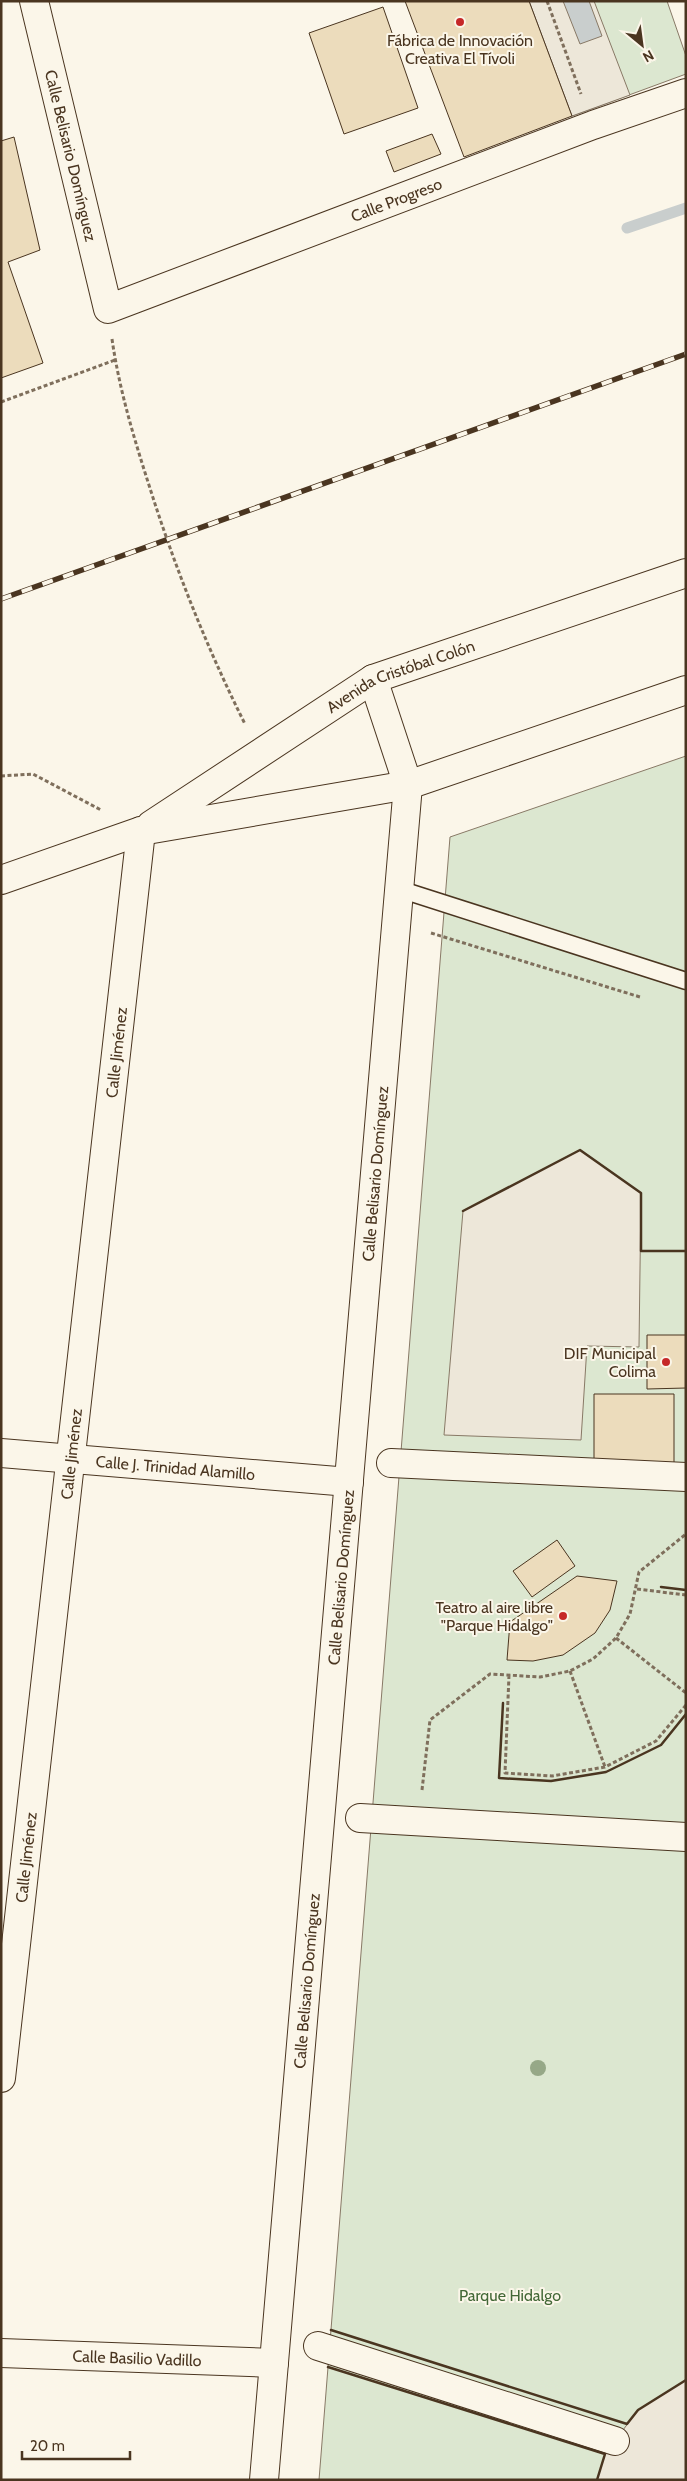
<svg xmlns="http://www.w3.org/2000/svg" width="687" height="2481" viewBox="0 0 687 2481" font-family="Cabin,sans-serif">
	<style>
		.green { fill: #dce7d0; stroke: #887966 }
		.parking { fill: #ede7d9; stroke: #887966 }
		.water { fill: #c9cecd; stroke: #887966 }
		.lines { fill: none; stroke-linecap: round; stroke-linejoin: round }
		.stream { stroke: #c9cecd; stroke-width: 11 }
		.building { fill: #ecdcbc; stroke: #4a3520 }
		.lane-casing { stroke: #4a3520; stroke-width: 19 }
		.street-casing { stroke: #4a3520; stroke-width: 30 }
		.path { stroke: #7f6f5c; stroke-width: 3; stroke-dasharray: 4 2.5; stroke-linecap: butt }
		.lane { stroke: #fbf6e9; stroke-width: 16 }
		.street { stroke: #fbf6e9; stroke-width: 28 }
		.rail-casing { stroke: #4a3520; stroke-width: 5.5 }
		.rail { stroke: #fbf6e9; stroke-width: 4; stroke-dasharray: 11; stroke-linecap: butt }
		.wall { stroke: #4a3520; stroke-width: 2.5 }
		.tree { fill: #96a887 }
		.poi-dot { fill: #c62828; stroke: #fbf6e9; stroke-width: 2 }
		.labels { text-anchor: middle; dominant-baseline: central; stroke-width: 4; stroke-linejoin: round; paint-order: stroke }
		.poi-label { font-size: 16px; fill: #4a3520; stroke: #fbf6e9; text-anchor: end }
		.street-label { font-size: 16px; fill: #4a3520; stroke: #fbf6e9 }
		.park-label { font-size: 16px; fill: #436837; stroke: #fbf6e9 }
	</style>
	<rect width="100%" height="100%" fill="#fbf6e9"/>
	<path class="green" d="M529,1H667L686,56V74L572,116Z
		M686,756V2480H319L450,837Z"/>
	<path class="parking" d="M529,1H594L630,95L572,116Z
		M580,1150L641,1193L639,1347L587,1346L581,1440L444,1435L463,1211Z
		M686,2380V2480H597L605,2454L638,2410Z"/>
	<path class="water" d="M563,1H589L602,36L580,44Z"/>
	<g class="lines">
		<path class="stream" d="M627,228L686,208"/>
	</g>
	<path class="building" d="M405,1H529L572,116L464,157Z
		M383,7L418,108L344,134L309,33Z
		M432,134L441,154L394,172L386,151Z
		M14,137L40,250L8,262L43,363L1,378V141Z
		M647,1335H686V1388L647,1389Z
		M594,1394H674V1464H594Z
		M557,1540L575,1566L532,1597L513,1571Z
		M577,1576L617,1581L610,1610L595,1633L563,1655L533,1661L507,1660L510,1622Z"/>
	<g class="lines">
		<defs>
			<path id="lane" d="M399,889L686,981"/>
			<g id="street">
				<path id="s1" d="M34,1L108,309L593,125L686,93"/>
				<path id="s2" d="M151,825L373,679L686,573"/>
				<path d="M1,880L141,831L408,785L686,690"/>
				<path id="s3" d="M1,1453L349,1482"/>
				<path d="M391,1463L686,1477"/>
				<path d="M360,1818L686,1837"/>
				<path id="s4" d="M1,2078L141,831"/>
				<path d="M318,2346L615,2441"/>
				<path id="s5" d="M1,2353L274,2363"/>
				<path id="s6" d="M264,2480L408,785L373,679"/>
			</g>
		</defs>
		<use href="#lane" class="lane-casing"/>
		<use href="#street" class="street-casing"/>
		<path class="path" d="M547,1L581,94
			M112,339C119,388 133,435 148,482C174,565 206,646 245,724
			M1,402L115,360
			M1,776L33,774L101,810
			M431,933L640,997
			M637,1589L686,1595
			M616,1638L686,1693
			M570,1671L605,1767
			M509,1675L505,1773L552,1776L605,1767L656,1741L686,1705
			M422,1790L430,1720L490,1674L540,1677L570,1671L593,1659L616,1638L630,1614L639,1572L686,1534"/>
		<use href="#lane" class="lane"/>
		<use href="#street" class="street"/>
		<defs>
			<path id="rail" d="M1,599L686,354"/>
		</defs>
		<use href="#rail" class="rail-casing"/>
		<use href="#rail" class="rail"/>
		<path class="wall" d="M463,1211L580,1150L641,1193V1251H686
			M661,1587L686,1590
			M503,1703L499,1778L551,1781L606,1772L661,1745L686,1714
			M331,2330L627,2424L638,2410L686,2380
			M328,2367L605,2454L597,2480"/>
	</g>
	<circle class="tree" cx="538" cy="2068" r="8"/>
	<g class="poi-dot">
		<circle cx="460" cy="22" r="5"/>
		<circle cx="666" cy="1362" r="5"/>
		<circle cx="563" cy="1616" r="5"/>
	</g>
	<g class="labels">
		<g class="poi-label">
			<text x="460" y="40" text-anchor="middle">Fábrica de Innovación<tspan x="460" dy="18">Creativa El Tívoli</tspan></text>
			<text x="656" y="1353">DIF Municipal<tspan x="656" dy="18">Colima</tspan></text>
			<text x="553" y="1607">Teatro al aire libre<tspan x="553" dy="18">"Parque Hidalgo"</tspan></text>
		</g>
		<g class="street-label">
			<text stroke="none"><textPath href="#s1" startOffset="159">Calle Belisario Domínguez</textPath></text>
			<text stroke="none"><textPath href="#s1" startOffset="625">Calle Progreso</textPath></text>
			<text stroke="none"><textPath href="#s2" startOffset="292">Avenida Cristóbal Colón</textPath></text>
			<text stroke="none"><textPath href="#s4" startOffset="1032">Calle Jiménez</textPath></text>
			<text stroke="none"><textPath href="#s6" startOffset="1311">Calle Belisario Domínguez</textPath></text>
			<text stroke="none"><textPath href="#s4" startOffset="628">Calle Jiménez</textPath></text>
			<text stroke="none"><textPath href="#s3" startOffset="175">Calle J. Trinidad Alamillo</textPath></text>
			<text stroke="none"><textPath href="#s6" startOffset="906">Calle Belisario Domínguez</textPath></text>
			<text stroke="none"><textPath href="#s4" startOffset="222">Calle Jiménez</textPath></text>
			<text stroke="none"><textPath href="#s6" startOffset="501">Calle Belisario Domínguez</textPath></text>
			<text stroke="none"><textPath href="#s5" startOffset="136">Calle Basilio Vadillo</textPath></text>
		</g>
		<g class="park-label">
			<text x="510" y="2295">Parque Hidalgo</text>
		</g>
	</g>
	<rect width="687" height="2481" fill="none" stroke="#4a3520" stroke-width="5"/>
	<g transform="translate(642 45) rotate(151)" stroke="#fbf6e9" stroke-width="4" paint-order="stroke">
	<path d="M0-4L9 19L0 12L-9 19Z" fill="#4a3520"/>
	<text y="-8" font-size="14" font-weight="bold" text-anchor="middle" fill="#4a3520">N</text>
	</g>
	<path d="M22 2451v8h108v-8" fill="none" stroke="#4a3520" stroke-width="2.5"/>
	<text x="30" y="2451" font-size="15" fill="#4a3520" stroke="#fbf6e9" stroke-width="4" paint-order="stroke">20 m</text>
</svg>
